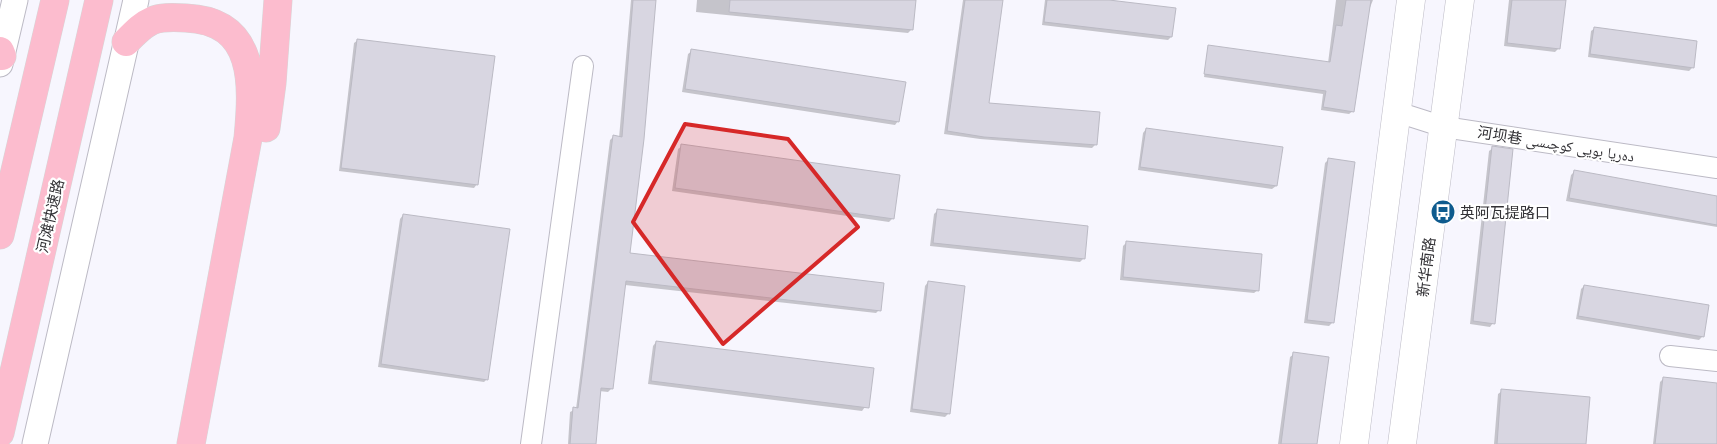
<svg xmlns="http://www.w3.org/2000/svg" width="1717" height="444" viewBox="0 0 1717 444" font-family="Helvetica,'Noto Naskh Arabic','Noto Sans SC',sans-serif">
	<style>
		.shadow { fill: #0003 }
		.building { fill: #d8d6e1; stroke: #bbbac4 }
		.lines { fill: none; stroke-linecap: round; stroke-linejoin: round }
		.minor-casing { stroke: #bcbac5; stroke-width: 22 }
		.tertiary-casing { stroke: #bcbac5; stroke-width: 27 }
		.secondary-casing { stroke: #bcbac5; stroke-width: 29 }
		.trunk-casing { stroke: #d6d6d7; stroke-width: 29 }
		.minor { stroke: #fff; stroke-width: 20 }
		.tertiary { stroke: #fff; stroke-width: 25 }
		.secondary { stroke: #fff; stroke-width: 28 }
		.trunk { stroke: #fcbcce; stroke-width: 28 }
		.marked { fill: #d62828; fill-opacity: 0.2; stroke: #d62828; stroke-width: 4; stroke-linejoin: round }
		.labels { text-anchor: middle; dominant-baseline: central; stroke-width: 4.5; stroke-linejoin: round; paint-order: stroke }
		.street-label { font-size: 15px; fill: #323135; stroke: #fff }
		.poi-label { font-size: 15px; fill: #323135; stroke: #fff; text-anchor: start }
	</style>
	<rect width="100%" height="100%" fill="#f7f6fe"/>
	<path class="shadow" d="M631,0H655L629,254L879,310L876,313L625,285L612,388L608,392L599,391L595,444H568L570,412L576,409L610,140L613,137L619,138Z
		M697,0H915L912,29L908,33L696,12Z
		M963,0H1002L987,105L1096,144L1092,148L980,139L944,134Z
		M1045,0H1098L1171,37L1168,40L1042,25Z
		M1336,0H1373L1369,10L1353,111L1349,114L1321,110L1323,94L1204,77L1208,50L1328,63Z
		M1509,0H1562L1559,48L1555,52L1504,46Z
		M1595,28L1692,68L1689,71L1588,57L1591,31Z
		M358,40L477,184L474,188L339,171L354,43Z
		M692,51L898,121L895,125L682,92L688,54Z
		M1146,129L1281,148L1276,186L1272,189L1138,170L1143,133Z
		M682,146L893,218L889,222L672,191L678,149Z
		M1493,148V323L1490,327L1470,324L1489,151Z
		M1329,159L1353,163L1332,323L1329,326L1304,323L1325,163Z
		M1574,172L1717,197V227L1566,201L1571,175Z
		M937,211L1084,258L1080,262L930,246L934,214Z
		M403,215L487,379L484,382L378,367L400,219Z
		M1127,242L1258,290L1254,293L1120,280L1123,246Z
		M928,282L949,413L945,417L910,412L925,286Z
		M1584,286L1703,336L1699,340L1576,319L1581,289Z
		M656,342L865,407L862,411L648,384L653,346Z
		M1294,354L1316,444H1278L1290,357Z
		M1663,379L1717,384V444H1653L1660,382Z
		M1502,391L1585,444H1494L1498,394Z"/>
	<path class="building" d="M633,0H656L644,139L630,253L884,283L881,311L626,281L613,389L601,388L596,444H570L573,407L578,408L613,135L622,137Z
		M730,0H916L913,30L729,12Z
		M965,0H1003L989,103L1100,112L1097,145L984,137L947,131Z
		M1047,0H1109L1176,8L1172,37L1044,22Z
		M1346,0H1371L1354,112L1323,107L1326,91L1204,74L1208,45L1330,62L1336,25L1342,26Z
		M1512,0H1566L1560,49L1507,43Z
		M1594,27L1697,41L1694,68L1590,54Z
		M357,39L495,56L478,185L341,168Z
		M691,49L906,82L899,122L685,89Z
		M1146,128L1283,147L1277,186L1140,167Z
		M681,144L900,175L894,219L675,188Z
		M1492,146L1513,149L1495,324L1473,321Z
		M1328,158L1355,162L1334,323L1307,320Z
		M1574,170L1717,196V225L1569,198Z
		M937,209L1088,226L1085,259L933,243Z
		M403,214L510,229L488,380L381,364Z
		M1126,241L1262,254L1259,291L1123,277Z
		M928,281L965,286L950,414L912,409Z
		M1584,285L1709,305L1704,337L1578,316Z
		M656,341L874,368L869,408L651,381Z
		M1293,352L1329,357L1317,444H1281Z
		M1663,377L1717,383V444H1655Z
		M1501,389L1590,397L1586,444H1497Z"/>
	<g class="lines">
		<defs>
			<path id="minor" d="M1397,112L1444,127L1717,168
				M1670,356L1717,361
				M531,444L583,66"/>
			<path id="tertiary" d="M0,64L15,0
				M35,444L136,0"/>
			<path id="secondary" d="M1354,444L1411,0
				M1402,444L1460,0"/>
			<path id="trunk" d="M126,42C148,19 154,16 186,18C257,21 253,85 248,138L191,444
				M0,51L2,56
				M266,128L272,83L278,0
				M0,235L55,0
				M0,433L99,0"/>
		</defs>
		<use href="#minor" class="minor-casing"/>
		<use href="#tertiary" class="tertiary-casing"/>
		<use href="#secondary" class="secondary-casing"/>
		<use href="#trunk" class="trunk-casing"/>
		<use href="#minor" class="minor"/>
		<use href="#tertiary" class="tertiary"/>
		<use href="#secondary" class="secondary"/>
		<use href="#trunk" class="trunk"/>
	</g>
	<path class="marked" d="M685,124L788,139L858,227L723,344L633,222Z"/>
	<defs>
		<symbol id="bus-disc" viewBox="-11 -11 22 22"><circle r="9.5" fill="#0e5b8e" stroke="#fff"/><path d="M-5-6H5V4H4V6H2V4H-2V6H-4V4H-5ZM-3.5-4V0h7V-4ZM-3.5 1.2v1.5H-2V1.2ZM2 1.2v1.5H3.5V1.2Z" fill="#fff"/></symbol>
	</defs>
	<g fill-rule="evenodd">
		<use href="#bus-disc" x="1429" y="198" width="28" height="28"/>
	</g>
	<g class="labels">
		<g class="street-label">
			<text transform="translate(1556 144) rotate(9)">河坝巷 دەريا بويى كوچىسى</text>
			<text transform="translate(50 216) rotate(-77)">河滩快速路</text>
			<text transform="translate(1426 267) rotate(-83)">新华南路</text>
		</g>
		<g class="poi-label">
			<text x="1460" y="212">英阿瓦提路口</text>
		</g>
	</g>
</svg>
